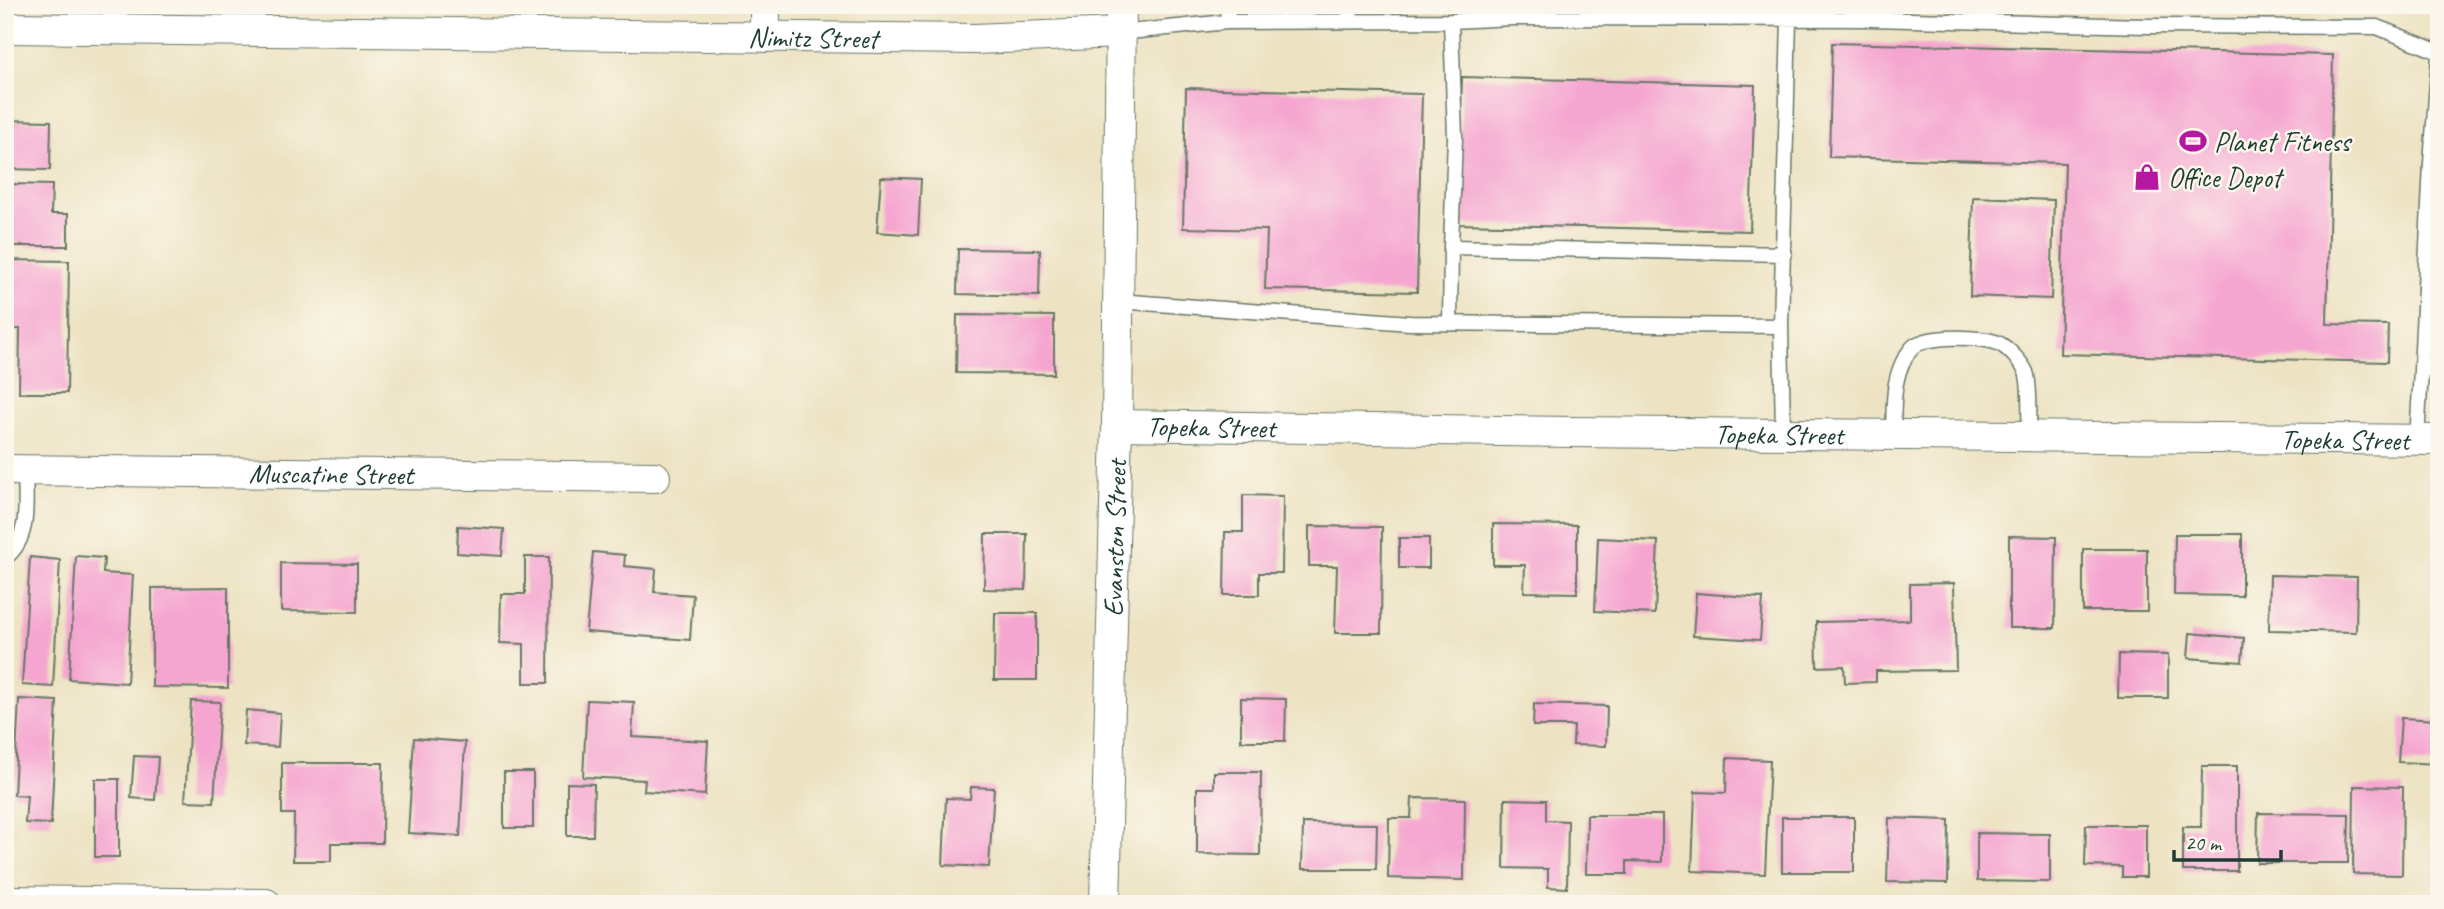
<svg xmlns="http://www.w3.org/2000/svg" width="2444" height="909" viewBox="0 0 2444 909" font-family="Caveat,sans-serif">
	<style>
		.building { fill: #f5a6d0 }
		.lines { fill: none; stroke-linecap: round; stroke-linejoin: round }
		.lane-casing { stroke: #677766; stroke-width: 17 }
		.street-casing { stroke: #677766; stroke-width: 32 }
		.lane { stroke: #fff; stroke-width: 14 }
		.street { stroke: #fff; stroke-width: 30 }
		.labels { text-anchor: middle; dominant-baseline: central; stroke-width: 5; stroke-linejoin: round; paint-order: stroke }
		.street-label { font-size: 28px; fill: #1f3d34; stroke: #fbf7ec }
		.poi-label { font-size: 28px; fill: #1f3d34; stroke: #fbf7ec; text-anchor: start }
	</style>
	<rect width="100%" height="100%" fill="#fbf7ec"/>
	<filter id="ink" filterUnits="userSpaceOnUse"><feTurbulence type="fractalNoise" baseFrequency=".0143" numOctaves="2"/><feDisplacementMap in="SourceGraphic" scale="14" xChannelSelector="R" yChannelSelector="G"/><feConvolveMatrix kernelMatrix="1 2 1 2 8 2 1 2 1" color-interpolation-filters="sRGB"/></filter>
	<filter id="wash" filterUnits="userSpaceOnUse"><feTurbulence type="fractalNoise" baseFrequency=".00686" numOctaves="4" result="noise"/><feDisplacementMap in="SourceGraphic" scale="28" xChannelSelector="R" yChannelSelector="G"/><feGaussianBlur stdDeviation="1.57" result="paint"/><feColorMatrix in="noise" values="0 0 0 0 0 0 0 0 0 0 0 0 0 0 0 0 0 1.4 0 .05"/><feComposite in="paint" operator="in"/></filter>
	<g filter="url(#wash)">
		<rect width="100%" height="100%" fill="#ede3c3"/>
		<g id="blocks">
			<path class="building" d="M1832,43L2333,55L2327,324L2388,325L2387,362L2060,354L2065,163L1829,157Z
				M1462,77L1755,85L1750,231L1458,224Z
				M1186,88L1422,94L1417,292L1265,289L1267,230L1183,228Z
				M5,120L51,121L50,170L5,169Z
				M881,177L921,179L918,235L877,232Z
				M8,184L52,185L51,214H68V246H7Z
				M1973,197L2054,200L2051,299L1970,296Z
				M958,249L1040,250L1039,296L957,294Z
				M5,260L69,261L67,393H19L20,329H5Z
				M957,315L1054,316V374L956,373Z
				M1243,495L1283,496L1282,573H1259V595H1224L1225,532H1243Z
				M1493,524L1577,525V593L1524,592L1525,565H1493Z
				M458,526L504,529L502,556L457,553Z
				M1309,526L1382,527L1381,633H1335L1337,566H1309Z
				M985,534H1027L1026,590L984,589Z
				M2175,534H2242V596L2174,595Z
				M2009,536L2056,537L2055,628H2009Z
				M1399,538H1429V568H1399Z
				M1598,538L1658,541L1655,614L1595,611Z
				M2083,549H2147V611H2083Z
				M593,552L625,555L624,566L656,569L654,592L693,595L690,640L586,632Z
				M76,556L104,558L103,573L133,575L127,683L69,679Z
				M30,557L60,560L53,687L22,685Z
				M525,557H549L548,683H524V644L500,643L501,594H525Z
				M281,563L357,564V612L281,611Z
				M2270,575L2357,577L2356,632L2269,630Z
				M1954,583L1956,670L1876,671V682L1845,683L1844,666L1817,667L1816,622L1910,620V584Z
				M228,587V688L152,687V588Z
				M1696,593L1763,598L1760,640L1693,636Z
				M995,613H1037V680H994Z
				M2190,633L2244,638L2242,662L2188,658Z
				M2119,654L2168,655V698H2118Z
				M1241,698L1286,699L1285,741H1241Z
				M19,699L57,701L51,824L25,823L27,796L14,795Z
				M587,700L634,702L632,737L708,741L705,795L644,791L645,780L583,777Z
				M191,701L220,702L214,802L185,801Z
				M1534,704L1607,706L1606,746L1573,745L1574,726H1533Z
				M246,710L280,713L278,747L244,745Z
				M2401,718L2439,720V764L2398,762Z
				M414,738L465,742L460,836L408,833Z
				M134,756L158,757L155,800L131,798Z
				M1727,758L1770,760L1765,874L1692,871L1695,792L1726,793Z
				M282,763H383L382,843H331V861H293L294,814H282Z
				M2202,766H2237V871H2183V827H2201Z
				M504,772H533V828H504Z
				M1214,772H1261L1260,855L1197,854V788H1214Z
				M95,779H119V857H95Z
				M567,783L594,784L593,836H567Z
				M2354,786L2403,787L2402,875L2353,874Z
				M971,787L994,788L989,867L943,865L946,798L970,799Z
				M1412,798L1465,799L1464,880L1388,878L1389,818H1411Z
				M1505,799L1546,800V820L1568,821L1567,888L1548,887V869L1504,868Z
				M2258,813L2349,814L2348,863H2257Z
				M1587,815H1662V862L1627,861V874H1586Z
				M1782,817H1854V872H1782Z
				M1889,818L1949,820L1948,883L1887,882Z
				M1303,823L1377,824L1376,869H1302Z
				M2086,825H2146V877H2122V867L2085,866Z
				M1977,833L2050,834V882L1977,881Z"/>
		</g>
	</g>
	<g filter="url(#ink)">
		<use href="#blocks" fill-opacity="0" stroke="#677766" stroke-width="2"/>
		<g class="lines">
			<defs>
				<path id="lane" d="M1349,21L1350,5
					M1227,22L1228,5
					M1119,33L1227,22L1451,21L1513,18L1870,19L2147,26L2377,27L2439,52
					M1451,247L1455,137L1451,21
					M1118,301L1410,323L1781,326L1783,434
					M1450,323L1451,247L1784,254
					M1781,326L1789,19
					M2421,370L2431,163L2439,56
					M1893,435C1894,406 1891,372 1912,348C1924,334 1984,336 2000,344C2009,349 2022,363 2026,372C2031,386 2029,421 2029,437
					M2417,440L2421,370H2439
					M5,558C32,537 25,500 25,470"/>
				<g id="street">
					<path id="s1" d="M5,28L975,39L1119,33"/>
					<path d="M765,37V5"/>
					<path id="s2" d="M1117,425L1571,432L2439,440"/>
					<path id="s3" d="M5,470L655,477"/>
					<path d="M5,901L266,904"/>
					<path id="s4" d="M1105,904L1117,425L1121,5"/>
				</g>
			</defs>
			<use href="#lane" class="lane-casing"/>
			<use href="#street" class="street-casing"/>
			<use href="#lane" class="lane"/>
			<use href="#street" class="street"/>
		</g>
	</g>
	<defs>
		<symbol id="stadium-bare" viewBox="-9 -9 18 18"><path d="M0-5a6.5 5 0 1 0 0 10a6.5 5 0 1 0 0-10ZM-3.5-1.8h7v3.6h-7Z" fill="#b5179e" stroke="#fbf7ec" stroke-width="2.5" paint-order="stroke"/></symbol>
		<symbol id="shop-bare" viewBox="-9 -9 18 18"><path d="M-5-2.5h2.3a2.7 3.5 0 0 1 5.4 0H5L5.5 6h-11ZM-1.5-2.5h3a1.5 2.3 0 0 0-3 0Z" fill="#b5179e" stroke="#fbf7ec" stroke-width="2.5" paint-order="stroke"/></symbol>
	</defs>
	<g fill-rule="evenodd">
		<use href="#stadium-bare" x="2174" y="122" width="38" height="38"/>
		<use href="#shop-bare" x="2128" y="158" width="38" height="38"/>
	</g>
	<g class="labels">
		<g class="street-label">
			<text stroke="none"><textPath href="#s1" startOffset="808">Nimitz Street</textPath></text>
			<text stroke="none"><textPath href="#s2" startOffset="94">Topeka Street</textPath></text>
			<text stroke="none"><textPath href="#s2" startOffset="662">Topeka Street</textPath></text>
			<text stroke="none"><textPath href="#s2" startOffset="1228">Topeka Street</textPath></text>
			<text stroke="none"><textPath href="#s3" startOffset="326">Muscatine Street</textPath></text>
			<text stroke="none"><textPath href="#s4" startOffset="366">Evanston Street</textPath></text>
		</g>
		<g class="poi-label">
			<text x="2214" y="141">Planet Fitness</text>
			<text x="2168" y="177">Office Depot</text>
		</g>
	</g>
	<rect width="2444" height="909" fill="none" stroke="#fbf7ec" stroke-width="28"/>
	<path d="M2174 850v10h107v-10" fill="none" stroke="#1f3d34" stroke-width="3.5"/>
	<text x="2185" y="850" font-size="21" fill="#1f3d34" stroke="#fbf7ec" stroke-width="5" paint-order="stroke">20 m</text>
</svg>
